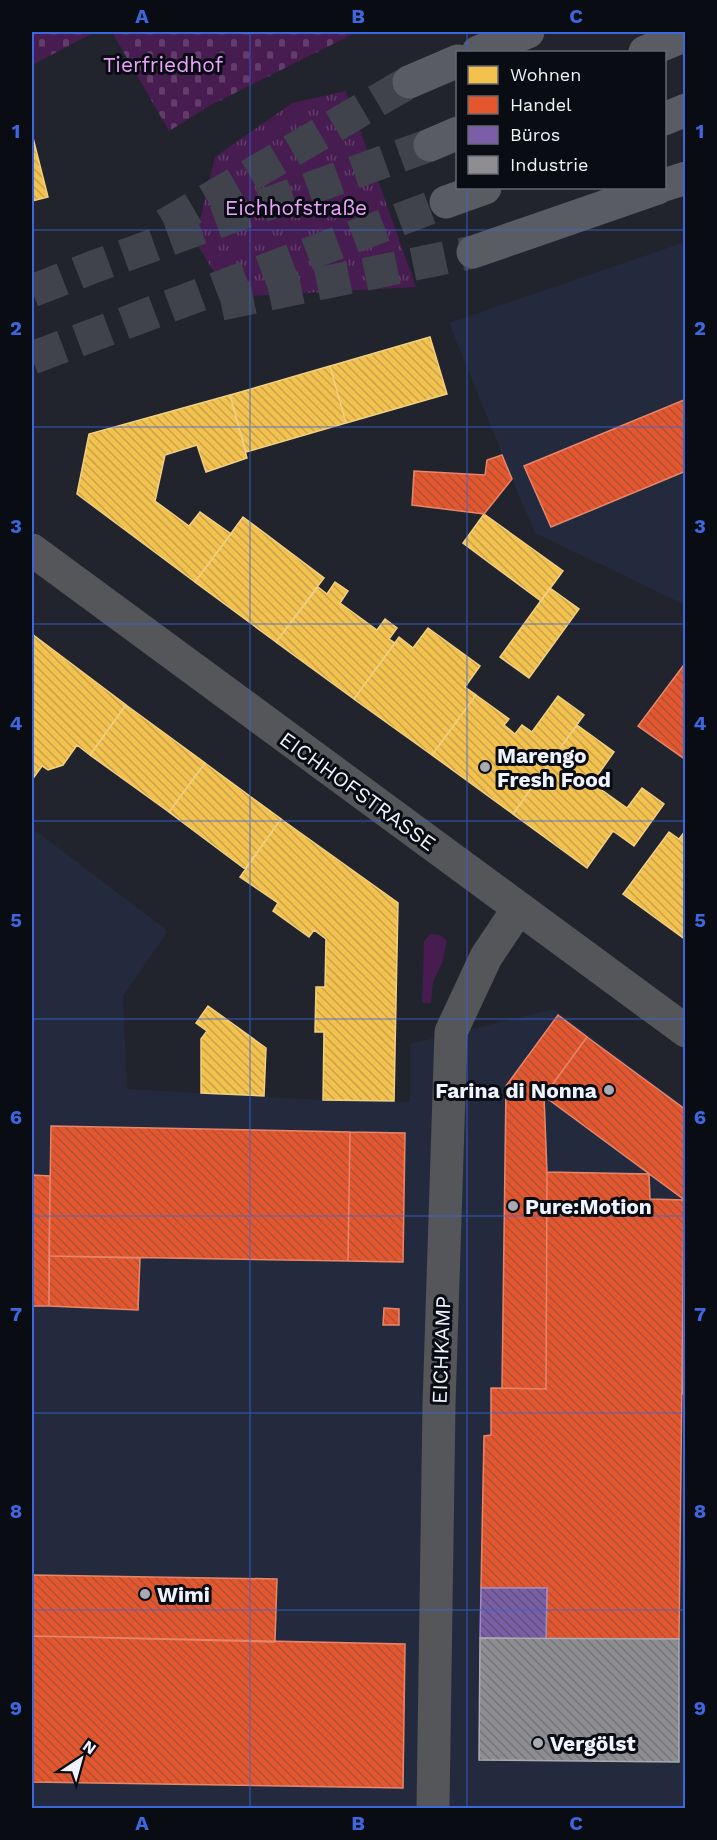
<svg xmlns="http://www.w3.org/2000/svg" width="717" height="1840" viewBox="0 0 717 1840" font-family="'Work Sans',sans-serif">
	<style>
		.built { fill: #232a3d }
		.green { fill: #471c51 }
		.cemetery { fill: url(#cemetery-stones) }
		.park { fill: url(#park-tufts) }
		.homes { fill: url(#homes-back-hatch); stroke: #f1d083; stroke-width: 1.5 }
		.shops { fill: url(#shops-back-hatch); stroke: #e7866c; stroke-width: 1.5 }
		.offices { fill: url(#offices-back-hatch); stroke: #9e8bc1; stroke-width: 1.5 }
		.industry { fill: url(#industry-back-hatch); stroke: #aaacb2; stroke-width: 1.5 }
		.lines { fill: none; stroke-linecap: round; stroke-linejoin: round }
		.highway-tunnel { stroke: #40434c; stroke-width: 33; stroke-dasharray: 33 16; stroke-linecap: butt }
		.street { stroke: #545659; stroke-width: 33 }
		.highway { stroke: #595d63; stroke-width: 33 }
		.grid { fill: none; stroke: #3c67de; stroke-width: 1.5; stroke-opacity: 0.55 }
		.poi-dot { fill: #a7abb4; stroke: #090c12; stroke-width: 2 }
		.labels { text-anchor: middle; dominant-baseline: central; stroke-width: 6; stroke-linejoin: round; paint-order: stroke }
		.park-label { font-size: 21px; fill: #eca3fd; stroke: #090c12 }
		.poi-label { font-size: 21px; font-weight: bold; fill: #eff3fe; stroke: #090c12; text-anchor: start }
		.street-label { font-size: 21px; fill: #eff3fe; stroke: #090c12 }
		.neatline { fill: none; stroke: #3c67de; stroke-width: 2 }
		.grid-label { font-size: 20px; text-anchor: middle; font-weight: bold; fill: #3c67de }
	</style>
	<defs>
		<pattern id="cemetery-stones" width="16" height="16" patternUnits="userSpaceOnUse" patternTransform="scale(1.5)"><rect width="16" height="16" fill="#471c51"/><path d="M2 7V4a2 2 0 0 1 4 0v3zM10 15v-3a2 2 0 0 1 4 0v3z" fill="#623d6b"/></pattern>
		<pattern id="park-tufts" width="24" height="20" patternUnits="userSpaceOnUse" patternTransform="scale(1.5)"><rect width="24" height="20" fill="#471c51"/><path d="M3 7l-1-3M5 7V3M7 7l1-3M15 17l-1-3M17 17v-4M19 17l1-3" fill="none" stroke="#623d6b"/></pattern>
		<pattern id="homes-back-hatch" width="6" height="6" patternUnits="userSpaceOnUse" patternTransform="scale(1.5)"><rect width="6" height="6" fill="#f2c14e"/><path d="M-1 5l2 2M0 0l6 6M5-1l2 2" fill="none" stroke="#c8a34e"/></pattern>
		<pattern id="shops-back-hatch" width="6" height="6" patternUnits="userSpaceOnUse" patternTransform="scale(1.5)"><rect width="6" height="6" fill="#e4572e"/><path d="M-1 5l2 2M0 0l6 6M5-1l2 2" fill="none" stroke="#ad5238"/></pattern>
		<pattern id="offices-back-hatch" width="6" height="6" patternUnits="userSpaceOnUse" patternTransform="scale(1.5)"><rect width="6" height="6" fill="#7b5ea7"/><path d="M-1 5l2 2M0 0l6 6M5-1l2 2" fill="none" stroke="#5f5275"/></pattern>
		<pattern id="industry-back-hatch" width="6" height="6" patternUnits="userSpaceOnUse" patternTransform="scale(1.5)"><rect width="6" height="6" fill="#8d8d92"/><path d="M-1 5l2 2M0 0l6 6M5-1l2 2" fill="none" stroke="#75757a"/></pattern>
	</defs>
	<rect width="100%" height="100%" fill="#21242c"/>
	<path class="built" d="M685,242V605L535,533L512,479L449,323Z
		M36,831L168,931L123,996L127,1089L323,1100L410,1102V1044L554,1009L685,1107V1808H32V836Z"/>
	<path class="green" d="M430,934L440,935L447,941L442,963L433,982L431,1003H422L424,941Z"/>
	<path class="cemetery" d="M32,32H95L32,65Z
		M112,32H357L211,105L169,131Z"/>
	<path class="park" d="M346,91L416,287L229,297L195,241L215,157L292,103Z"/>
	<path class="homes" d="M32,134L48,197L32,201Z
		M430,337L447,394L346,423L330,366Z
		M330,366L346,423L246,452L230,395Z
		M230,395L247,458L206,472L197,445L165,455L155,501L189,526L200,512L231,534L195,582L77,494L89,434Z
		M484,514L563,571L541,601L463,543Z
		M243,517L324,578L276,642L195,582Z
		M335,582L348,591L340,603L377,630L385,619L397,628L389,639L395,643L354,699L276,642L318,587L327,594Z
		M550,588L579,609L529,678L500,657Z
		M428,628L480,666L465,687L476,695L432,755L354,699L399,637L413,648Z
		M32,634L126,705L90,755L77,745L63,765L48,770L42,766L34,777L32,775Z
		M476,695L509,719L504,725L515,734L522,725L532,732L558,696L584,715L513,814L432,755Z
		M126,705L205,763L169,812L90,755Z
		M577,725L614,752L592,783L627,808L642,788L664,804L634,846L613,831L587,868L513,814Z
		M205,763L281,819L245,869L169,812Z
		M281,819L398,903L394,1101L323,1100L324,1032H315L316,987H325L326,939L314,930L309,937L273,911L278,903L240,877Z
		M686,830V940L623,894L669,832L679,839Z
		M208,1006L266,1048L264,1096L201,1093V1039L207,1031L196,1023Z
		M684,1247L686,1248V1396L683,1394Z"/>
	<path class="shops" d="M686,399V471L551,527L524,466Z
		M502,455L512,479L484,514L412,505L414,471L485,475L487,460Z
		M686,662V760L638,726Z
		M558,1015L587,1037L544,1096L547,1172L546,1389L502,1388L506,1086Z
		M587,1037L686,1110V1201L544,1096Z
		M51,1126L350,1132L348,1261L49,1256Z
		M350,1132L405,1133L403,1262L348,1261Z
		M547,1172L649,1174L650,1199L684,1200L679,1639H546L547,1588H481L484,1436L491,1435V1388L546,1389Z
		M32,1175L50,1176L49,1306H32Z
		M49,1256L140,1258L138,1310L49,1306Z
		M384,1308L399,1309V1325H383Z
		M32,1575L277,1579L275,1642L32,1636Z
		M32,1636L405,1644L403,1788L32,1782Z"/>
	<path class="offices" d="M481,1588H547L546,1639L480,1638Z"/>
	<path class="industry" d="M480,1638L679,1639V1762L479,1760Z"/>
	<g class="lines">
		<path class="highway-tunnel" d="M165,225L409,82
			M32,291L93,267L430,145
			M221,304L473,252
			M32,358L446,202"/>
		<path class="street" d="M32,550L686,1031
			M433,1808L439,1405L451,1032L486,957L518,909"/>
		<path class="highway" d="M478,52L528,32
			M645,52L686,35
			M409,82L458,61
			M664,119L686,110
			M430,145L458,133
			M664,185L686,178
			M446,202L485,188
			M473,252L658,188"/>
	</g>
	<path class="grid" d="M250,32V1808M467,32V52M467,188V1808M32,230H686M32,427H686M32,624H686M32,821H686M32,1019H686M32,1216H686M32,1413H686M32,1610H686"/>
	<g class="poi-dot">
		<circle cx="485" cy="767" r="6"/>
		<circle cx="609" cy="1090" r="6"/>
		<circle cx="513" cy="1206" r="6"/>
		<circle cx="145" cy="1594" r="6"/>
		<circle cx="538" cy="1743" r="6"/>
	</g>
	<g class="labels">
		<g class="park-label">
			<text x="163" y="64">Tierfriedhof</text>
			<text x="296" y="207">Eichhofstraße</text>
		</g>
		<g class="poi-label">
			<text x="497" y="755">Marengo<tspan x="497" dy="24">Fresh Food</tspan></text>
			<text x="597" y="1090" text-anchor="end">Farina di Nonna</text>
			<text x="525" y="1206">Pure:Motion</text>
			<text x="157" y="1594">Wimi</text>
			<text x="550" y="1743">Vergölst</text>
		</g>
		<g class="street-label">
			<text transform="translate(358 791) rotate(36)">EICHHOFSTRASSE</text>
			<text transform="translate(441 1350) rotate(-88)">EICHKAMP</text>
		</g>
	</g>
	<rect width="717" height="1840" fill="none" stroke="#090c12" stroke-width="66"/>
	<rect x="456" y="51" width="210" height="138" fill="#090c12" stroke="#656870" stroke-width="1.5"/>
	<rect x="468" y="66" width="30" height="18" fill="#f2c14e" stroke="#656870" stroke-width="1.5"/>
	<text x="510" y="81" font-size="18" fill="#eff3fe">Wohnen</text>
	<rect x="468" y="96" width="30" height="18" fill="#e4572e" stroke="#656870" stroke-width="1.5"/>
	<text x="510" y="111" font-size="18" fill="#eff3fe">Handel</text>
	<rect x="468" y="126" width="30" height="18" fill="#7b5ea7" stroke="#656870" stroke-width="1.5"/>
	<text x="510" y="141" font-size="18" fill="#eff3fe">Büros</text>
	<rect x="468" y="156" width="30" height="18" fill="#8d8d92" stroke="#656870" stroke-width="1.5"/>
	<text x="510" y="171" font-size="18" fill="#eff3fe">Industrie</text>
	<g transform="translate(81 1759) rotate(36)" stroke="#090c12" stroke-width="4.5" paint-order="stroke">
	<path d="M0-4.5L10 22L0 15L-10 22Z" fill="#eff3fe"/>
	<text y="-9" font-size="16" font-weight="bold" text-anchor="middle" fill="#eff3fe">N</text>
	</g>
	<rect x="33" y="33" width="651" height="1774" class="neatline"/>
	<g class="grid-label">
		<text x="142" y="23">A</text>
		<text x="358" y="23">B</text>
		<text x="576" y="23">C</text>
		<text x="16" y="138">1</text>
		<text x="700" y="138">1</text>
		<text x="16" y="335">2</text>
		<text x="700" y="335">2</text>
		<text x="16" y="533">3</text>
		<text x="700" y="533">3</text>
		<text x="16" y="730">4</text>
		<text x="700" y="730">4</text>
		<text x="16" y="927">5</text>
		<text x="700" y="927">5</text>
		<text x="16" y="1124">6</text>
		<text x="700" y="1124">6</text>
		<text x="16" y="1321">7</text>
		<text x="700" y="1321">7</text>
		<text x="16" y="1518">8</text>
		<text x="700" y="1518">8</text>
		<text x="16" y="1715">9</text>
		<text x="700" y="1715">9</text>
		<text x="142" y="1830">A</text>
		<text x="358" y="1830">B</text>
		<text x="576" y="1830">C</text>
	</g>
</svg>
